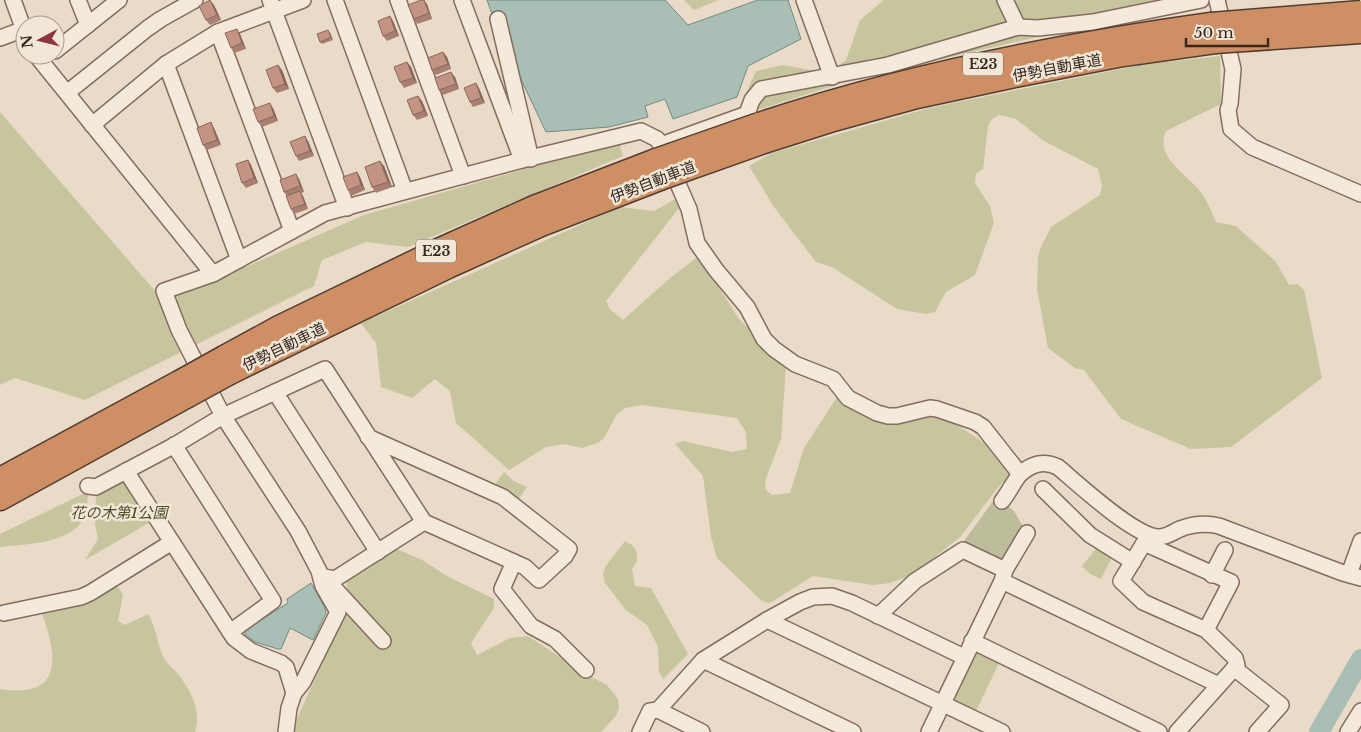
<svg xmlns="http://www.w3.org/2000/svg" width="1361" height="732" font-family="'Libre Baskerville','Noto Sans JP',serif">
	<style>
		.green { fill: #c7c59d }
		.cemetery { fill: #bdbc9b }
		.water { fill: #a9beb5; stroke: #708c81 }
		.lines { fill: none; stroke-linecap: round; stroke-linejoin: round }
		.river { stroke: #a9beb5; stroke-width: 20 }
		.minor-casing { stroke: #846d5f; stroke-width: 18 }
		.highway-casing { stroke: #523d33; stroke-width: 25 }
		.minor { stroke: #f5e9db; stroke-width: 15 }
		.highway { stroke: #ce8f64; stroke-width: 22 }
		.highway-bridge-casing { stroke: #523d33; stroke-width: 25; stroke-linecap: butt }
		.highway-bridge { stroke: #ce8f64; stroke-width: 22 }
		.wall { fill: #a87f71 }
		.shaded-wall { fill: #88685c }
		.building { fill: #c39483; stroke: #88685c }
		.labels { text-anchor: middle; stroke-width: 5; stroke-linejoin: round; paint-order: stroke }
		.shield { fill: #f2e6d7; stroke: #6e6158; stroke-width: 1 }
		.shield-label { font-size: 14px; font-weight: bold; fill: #362821 }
		.street-label { font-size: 15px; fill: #362821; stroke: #f2e6d7 }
		.park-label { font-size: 15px; font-style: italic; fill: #4c502a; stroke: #f2e6d7 }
	</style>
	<rect width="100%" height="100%" fill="#eadbc8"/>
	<!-- green -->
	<g class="green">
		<path d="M684 0H719L694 10Z"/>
		<path d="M884 0H1210L1213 6 1155 10 855 79 735 117 756 71 783 65 816 71 833 69 846 60 860 20Z"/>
		<path d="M1220 56 1221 104 1166 131C1154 159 1189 174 1202 194 1208 202 1212 213 1216 222L1236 226 1276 262 1289 285 1298 284 1304 290 1322 378 1231 447 1191 449 1121 419 1084 370 1075 368 1048 348 1037 289 1038 257 1040 249 1051 227 1100 195 1102 186 1098 169 1044 141 1016 119 1000 115 992 119 988 126 983 169 976 174 975 183 990 206 994 223 975 275 946 292 935 312 926 314 897 309 832 267 816 262 774 207 749 166 772 153 929 108 1140 65Z"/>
		<path d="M0 112 162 299 216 280 364 215 619 142 623 156 408 247 366 242 322 260 314 286 85 400 15 378 0 385Z"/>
		<path d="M679 197 683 203 606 301 610 309 623 320 670 278 699 256 739 319 786 366 781 439 765 481 766 490 772 495 790 493 804 448 837 397 840 396 867 412 929 413 945 417 989 446 1012 476 999 486 961 536 913 575 890 583 873 585 813 576 770 603 762 601 717 558 711 537 703 476 675 444 683 441 732 452 747 449 746 432 737 418 642 405 625 408 617 414 604 438 598 443 582 448 565 444 546 447 509 470 456 423 450 391 435 379 412 398 381 387 376 343 361 323 620 207 654 211Z"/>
		<path d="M504 472 514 481 527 487 517 501 493 487Z"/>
		<path d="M119 480 127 483 152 521 85 560 98 539 95 524 96 492Z"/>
		<path d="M89 491C87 500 87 511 83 519 71 544 24 544 0 547V534Z"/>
		<path d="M625 541 632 545 637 552V561L632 569 635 586 651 588 688 654 663 679 659 672 658 647 647 625 626 610 605 583 603 575 605 567Z"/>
		<path d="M1098 546 1113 555 1101 579 1090 574 1082 566Z"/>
		<path d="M397 549 424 561 447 576 494 599V608L471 643 477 655 510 638 528 636 584 673 607 685 618 699 619 708 616 716 601 732H295L294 725 349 606 346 578Z"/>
		<path d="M111 585 119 588 123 595 118 621 125 625 148 614C156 627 157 641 162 654 164 661 172 667 176 672 190 688 202 711 195 732H0V689C63 699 58 658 42 613L88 599Z"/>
		<path d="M979 650 1000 661 975 713 952 703 951 698 973 651Z"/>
	</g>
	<!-- cemetery -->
	<path class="cemetery" d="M996 497 1014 511 1024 528 1005 562 962 544Z"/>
	<!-- water -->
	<g class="water">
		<path d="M487 0H665L688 25 758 0H788L801 39 748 66 737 97 673 119 665 99 645 106 648 117 609 127 546 132 519 75 502 16 493 17Z"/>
		<path d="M311 583 325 608 326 613 313 640 290 628 281 649H278L255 642 245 634V630L288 603 287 599Z"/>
	</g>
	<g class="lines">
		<!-- river -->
		<path class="river" d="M1319 732 1361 659"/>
		<!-- minor casing -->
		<g class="minor-casing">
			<g id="minor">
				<path d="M13 0 25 33"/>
				<path d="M78 0 88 25"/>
				<path d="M270 0 347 208"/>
				<path d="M335 0 405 191"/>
				<path d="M398 0 463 176"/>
				<path d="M804 0 832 77"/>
				<path d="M1005 0 1018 27"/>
				<path d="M1217 0 1233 69 1230 104 1228 110 1231 129 1252 147 1361 194"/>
				<path d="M498 19 531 159"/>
				<path d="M218 32 292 231"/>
				<path d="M0 38 24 29"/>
				<path d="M55 51 119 0"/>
				<path d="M36 55 213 274"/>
				<path d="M166 64 239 260"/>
				<path d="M68 92 148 28 161 19 195 0"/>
				<path d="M92 125 166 64 218 32 303 0"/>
				<path d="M661 145 689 209 697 243 716 270 747 307 764 339 774 349 795 364 833 379 848 398 877 413 888 416H897L930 408 937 409 975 422 983 427 1020 474C1032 464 1043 460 1058 467 1077 483 1135 537 1159 537 1167 537 1173 532 1180 529 1193 524 1206 523 1219 526L1343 573 1361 578"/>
				<path d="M522 160 641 131 657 139 661 145 747 114 752 100 761 89 888 65 1018 27 1038 28 1093 22 1201 0"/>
				<path d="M275 392 378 552"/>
				<path d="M174 445 273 601 230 632"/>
				<path d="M126 471 234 638 251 651 281 663 286 667 294 693"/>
				<path d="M88 486 96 487 175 445 223 416 325 369 424 522 525 567 539 580 565 556 569 549 503 497 368 437"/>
				<path d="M1043 489 1090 535 1133 562"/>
				<path d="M1002 501C1009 492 1013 483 1020 474"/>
				<path d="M514 562 502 589 531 626 555 639 586 670"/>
				<path d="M1005 570 1027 533"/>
				<path d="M1349 574 1361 541"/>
				<path d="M1212 575 1225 550"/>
				<path d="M324 577 335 579 424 522"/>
				<path d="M325 578 383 641"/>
				<path d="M1002 581 1219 685"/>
				<path d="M4 613 81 597 90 593 172 542"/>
				<path d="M878 616 915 581 963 550 1005 570 1002 581 929 732"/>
				<path d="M767 620 1002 732"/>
				<path d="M972 641 1159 732"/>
				<path d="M703 660 853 732"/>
				<path d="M1234 668 1281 705 1257 732"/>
				<path d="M658 710 703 660 767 620 800 602 813 597 832 596 852 603 964 657"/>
				<path d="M286 732 289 708 294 693 303 682 338 612 323 586 319 571 298 531 223 416 179 330 164 291 213 274 325 213 522 160 462 0"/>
				<path d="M640 732 650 711 658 710 702 732"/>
				<path d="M1177 732 1237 665 1235 658 1206 630 1231 582 1144 543 1121 581 1143 602 1206 630"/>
				<path d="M1348 732 1361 711"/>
			</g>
		</g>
		<!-- highway casing -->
		<g class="highway-casing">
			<g id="highway">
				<path d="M759 124C906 75 1059 45 1211 24"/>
				<path d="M767 141 830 121 917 97 1015 76 1123 55 1215 42"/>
				<path d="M224 357 279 327 436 251 534 207 656 160"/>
				<path d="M230 373 448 267 541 225 660 179"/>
				<path d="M0 479 179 382"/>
				<path d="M0 499 186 397"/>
			</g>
		</g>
		<!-- minor -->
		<use href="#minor" class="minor"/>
		<!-- highway -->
		<use href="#highway" class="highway"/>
		<!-- highway-bridge casing -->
		<g class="highway-bridge-casing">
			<g id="highway-bridge">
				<path d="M1211 24 1361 12"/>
				<path d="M1215 42 1361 32"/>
				<path d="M656 160 759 124"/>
				<path d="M660 179 767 141"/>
				<path d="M179 382 224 357"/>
				<path d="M186 397 230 373"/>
			</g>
		</g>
		<!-- highway-bridge -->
		<use href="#highway-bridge" class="highway-bridge"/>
	</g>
	<!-- wall -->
	<g class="wall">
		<path d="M427 4 432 19 417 24 414 19Z"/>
		<path d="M214 5 221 20 210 25 206 20Z"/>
		<path d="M390 16 393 21 399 36 387 41 383 36Z"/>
		<path d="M330 32 333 40 322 44 320 42Z"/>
		<path d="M240 34 246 49 234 53 231 48Z"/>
		<path d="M443 52 447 57 451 69 436 75 432 70Z"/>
		<path d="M407 62 411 67 417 83 404 88 400 82Z"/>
		<path d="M278 65 282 70 289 89 277 93 273 88Z"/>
		<path d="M455 77 459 89 443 95 439 90Z"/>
		<path d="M479 88 485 103 473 107 470 102Z"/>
		<path d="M418 96 422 101 428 116 417 120 413 115Z"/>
		<path d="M273 108 278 121 262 127 258 122Z"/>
		<path d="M214 128 221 145 207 150 203 145Z"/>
		<path d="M308 141 314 156 299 161 296 156Z"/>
		<path d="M248 160 251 165 258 183 246 188 242 183Z"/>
		<path d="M384 166 392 187 376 193 372 187Z"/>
		<path d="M357 172 360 177 365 190 351 196 348 190Z"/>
		<path d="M299 179 304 192 301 193 303 196 308 209 294 214 291 209 287 196 284 192Z"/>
	</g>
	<!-- shaded-wall -->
	<g class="shaded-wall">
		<path d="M210 0 214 5 221 20 217 15Z"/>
		<path d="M424 0 427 4 432 19 429 13Z"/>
		<path d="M390 16 393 21 399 36 395 31Z"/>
		<path d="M237 29 240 34 246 49 242 43Z"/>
		<path d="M443 52 447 57 451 69 448 64Z"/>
		<path d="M407 62 411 67 417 83 413 78Z"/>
		<path d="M278 65 282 70 289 89 285 84Z"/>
		<path d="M451 72 455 77 459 89 456 84Z"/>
		<path d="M476 83 479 88 485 103 481 98Z"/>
		<path d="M418 96 422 101 428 116 424 111Z"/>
		<path d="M270 103 273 108 278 121 274 116Z"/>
		<path d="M211 122 214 128 221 145 217 140Z"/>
		<path d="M305 136 308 141 314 156 310 151Z"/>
		<path d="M248 160 251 165 258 183 254 178Z"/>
		<path d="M380 161 384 166 392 187 388 182Z"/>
		<path d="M357 172 360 177 365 190 361 185Z"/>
		<path d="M296 174 299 179 304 192 300 186Z"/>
		<path d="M300 191 303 196 308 209 305 204Z"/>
	</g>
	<!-- building -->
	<g class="building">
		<path d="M210 0 217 15 206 20 199 6Z"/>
		<path d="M421 0H424L429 13 414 19 408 5Z"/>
		<path d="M390 16 395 31 383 36 378 21Z"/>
		<path d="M237 29 242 43 231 48 225 33Z"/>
		<path d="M328 30 331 37 320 42 317 34Z"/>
		<path d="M443 52 448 64 432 70 428 58Z"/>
		<path d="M407 62 413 78 400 82 394 67Z"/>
		<path d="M278 65 285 84 273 88 266 70Z"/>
		<path d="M451 72 456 84 439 90 435 78Z"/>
		<path d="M476 83 481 98 470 102 464 88Z"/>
		<path d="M418 96 424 111 413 115 407 100Z"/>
		<path d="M270 103 274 116 258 122 253 109Z"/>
		<path d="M211 122 217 140 203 145 197 128Z"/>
		<path d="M305 136 310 151 296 156 290 142Z"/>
		<path d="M248 160 254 178 242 183 236 164Z"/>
		<path d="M380 161 388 182 372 187 365 167Z"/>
		<path d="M357 172 361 185 348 190 343 177Z"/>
		<path d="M296 174 300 186 284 192 280 180Z"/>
		<path d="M300 191 305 204 291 209 286 196Z"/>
	</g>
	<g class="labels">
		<!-- shield labels -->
		<g class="shield">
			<rect x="963" y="52.5" width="40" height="23" rx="4"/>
			<rect x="416" y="239.5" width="40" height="23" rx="4"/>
		</g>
		<g class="shield-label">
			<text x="983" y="69">E23</text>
			<text x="436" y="256">E23</text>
		</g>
		<!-- street labels -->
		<g class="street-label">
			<text transform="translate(1057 68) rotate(-11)" y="5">伊勢自動車道</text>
			<text transform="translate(653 182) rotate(-21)" y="5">伊勢自動車道</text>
			<text transform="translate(284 347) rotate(-26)" y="5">伊勢自動車道</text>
		</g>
		<!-- park labels -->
		<g class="park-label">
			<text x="119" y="518">花の木第1公園</text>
		</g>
	</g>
	<!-- north arrow -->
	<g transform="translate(40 40) rotate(263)"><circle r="24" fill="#f2e6d7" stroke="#a79a8e"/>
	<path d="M0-4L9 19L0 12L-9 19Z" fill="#8c3644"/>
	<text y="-8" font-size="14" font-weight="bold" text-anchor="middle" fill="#362821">N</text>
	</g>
	<!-- scale -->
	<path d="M1186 38v8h82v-8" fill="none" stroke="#362821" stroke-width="2.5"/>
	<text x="1194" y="38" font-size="15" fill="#362821" stroke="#f2e6d7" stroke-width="4" paint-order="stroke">50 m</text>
</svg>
